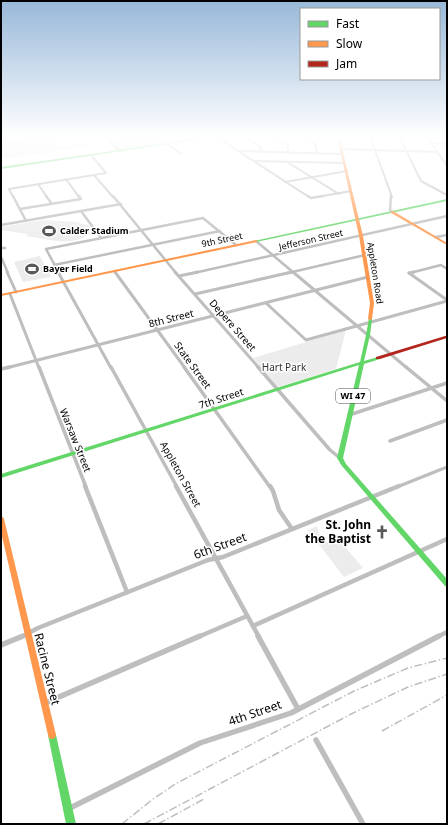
<svg xmlns="http://www.w3.org/2000/svg" width="448" height="825" font-family="'Noto Sans',sans-serif">
	<style>
		.green { fill: #ececec }
		.lines { fill: none; stroke-linecap: round; stroke-linejoin: round }
		.street-far5 { stroke: #bebebe; stroke-width: 2 }
		.street-far4 { stroke: #bebebe; stroke-width: 2.5 }
		.street-far3 { stroke: #bebebe; stroke-width: 3 }
		.street-far2 { stroke: #bebebe; stroke-width: 3.5 }
		.street-far1 { stroke: #bebebe; stroke-width: 4.5 }
		.street { stroke: #bebebe; stroke-width: 5.5 }
		.fast { fill: #63d668; fill-rule: evenodd }
		.slow { fill: #ff974d; fill-rule: evenodd }
		.jam { fill: #b3261e; fill-rule: evenodd }
		.rail { stroke: #bebebe; stroke-width: 1.5; stroke-dasharray: 8 2.5 1.5 2.5; stroke-linecap: butt }
		.labels { text-anchor: middle; stroke-width: 3; stroke-linejoin: round; paint-order: stroke }
		.far-poi-label { font-size: 9px; font-weight: bold; fill: #000; stroke: #fff; text-anchor: start }
		.far-street-label { font-size: 9px; fill: #000; stroke: #fff }
		.shield { fill: #fff; stroke: #4c4c4c; stroke-width: 1 }
		.shield-label { font-size: 9px; font-weight: bold; fill: #000 }
		.street-label { font-size: 10px; fill: #000; stroke: #fff }
		.park-label { font-size: 10px; fill: #333; stroke: #fff }
		.near-poi-label { font-size: 12px; font-weight: bold; fill: #000; stroke: #fff; text-anchor: end }
		.near-street-label { font-size: 12px; fill: #000; stroke: #fff }
	</style>
	<rect width="100%" height="100%" fill="#fff"/>
	<!-- green -->
	<g class="green">
		<path d="M46 136 55 145H69L82 143 86 147 1 159V142Z"/>
		<path d="M106 136H169L177 142 122 150Z"/>
		<path d="M43 220 80 222 78 223 88 225 93 231C72 249 51 239 26 236L28 234 1 230V227Z"/>
		<path d="M40 256 51 277 23 282 14 262Z"/>
		<path d="M346 330 336 369 278 387 253 358Z"/>
		<path d="M317 526 320 538 323 542 326 541 329 544 339 540 363 568 344 577 308 530Z"/>
	</g>
	<g class="lines">
		<!-- street-far5 -->
		<g class="street-far5">
			<path d="M104 136 120 151"/>
			<path d="M185 136 191 141"/>
			<path d="M215 136 309 197"/>
			<path d="M244 136 260 146 261 152"/>
			<path d="M272 136 288 145V152"/>
			<path d="M302 136 315 144 317 153"/>
			<path d="M370 136 392 197"/>
			<path d="M399 136 421 181 447 195"/>
			<path d="M426 136 447 166"/>
			<path d="M431 143 447 144"/>
			<path d="M168 144 181 154"/>
			<path d="M341 149 437 152"/>
			<path d="M240 151 342 154"/>
			<path d="M254 161 345 163"/>
			<path d="M287 162 339 194"/>
			<path d="M94 175 113 197"/>
			<path d="M66 179 79 197"/>
			<path d="M285 182 347 171"/>
			<path d="M38 184 47 197"/>
			<path d="M13 197 9 189 106 173 91 155"/>
			<path d="M317 197 351 191"/>
		</g>
		<!-- street-far4 -->
		<g class="street-far4">
			<path d="M13 196 26 221"/>
			<path d="M46 196 52 204"/>
			<path d="M113 196 176 273"/>
			<path d="M308 196 311 198 323 196"/>
			<path d="M391 196 390 210 392 212"/>
			<path d="M20 209 81 199 79 196"/>
			<path d="M81 211 101 238"/>
			<path d="M1 225 121 204"/>
			<path d="M436 237 447 235"/>
			<path d="M256 241 294 273"/>
			<path d="M1 248H5"/>
			<path d="M1 257 8 273"/>
			<path d="M54 265 220 231"/>
			<path d="M115 271 116 273"/>
			<path d="M59 273 46 249 203 218 236 245"/>
			<path d="M194 273 447 216"/>
			<path d="M288 273 365 255"/>
			<path d="M410 273 441 265 447 269"/>
		</g>
		<!-- street-far3 -->
		<g class="street-far3">
			<path d="M7 272 16 292"/>
			<path d="M58 272 111 368"/>
			<path d="M115 272 185 368"/>
			<path d="M175 272 259 368"/>
			<path d="M293 272 407 368"/>
			<path d="M409 273 447 300"/>
			<path d="M409 273 414 272"/>
			<path d="M179 276 198 272"/>
			<path d="M10 294 39 368"/>
			<path d="M195 294 292 272"/>
			<path d="M266 303 306 340 447 301"/>
			<path d="M6 368 368 277"/>
		</g>
		<!-- street-far2 -->
		<g class="street-far2">
			<path d="M39 367 86 487"/>
			<path d="M111 367 177 487"/>
			<path d="M184 367 270 487"/>
			<path d="M258 367 330 450 340 458"/>
			<path d="M406 367 447 401"/>
			<path d="M1 369 10 367"/>
			<path d="M349 415 447 383"/>
			<path d="M390 441 447 420"/>
			<path d="M397 487 447 467"/>
		</g>
		<!-- street-far1 -->
		<g class="street-far1">
			<path d="M85 486 127 592"/>
			<path d="M176 486 259 637"/>
			<path d="M270 486 273 491 279 510 292 529"/>
			<path d="M253 626 447 539"/>
			<path d="M21 637 38 628 208 560 223 557 399 486"/>
			<path d="M198 637 247 616"/>
			<path d="M437 637 447 632"/>
		</g>
		<!-- street -->
		<g class="street">
			<path d="M258 636 298 709"/>
			<path d="M1 645 23 636"/>
			<path d="M45 703 200 636"/>
			<path d="M316 740 363 824"/>
			<path d="M68 809 200 743 291 713 439 636"/>
		</g>
		<!-- fast -->
		<g class="fast">
			<path d="M216 136H223L1 169V167Z"/>
			<path d="M447 199V201L256 242 254 241Z"/>
			<path d="M369 318H371L372 319 370 335 364 361 378 357 380 358V359L364 364 343 458 346 464 447 579V587L445 586 342 466 337 458 359 365 1 478V474L360 362 366 335Z"/>
			<path d="M52 731 55 732 56 735 76 824H66L48 735 49 732Z"/>
		</g>
		<!-- slow -->
		<g class="slow">
			<path d="M337 136H339L363 236 374 303 372 319 370 320 368 319 370 303 359 236Z"/>
			<path d="M391 211H393L447 243V245L391 213Z"/>
			<path d="M256 240H257V242L1 296V294Z"/>
			<path d="M1 517H3L4 519 56 735 55 738 52 739 49 738 48 735 1 532Z"/>
		</g>
		<!-- jam -->
		<path class="jam" d="M445 336H447V338L380 359H376V357Z"/>
		<!-- rail -->
		<g class="rail">
			<path d="M382 731 447 695"/>
			<path d="M122 824 153 799 177 783 354 691 408 668 447 658"/>
			<path d="M144 824 353 713 408 687 447 674"/>
			<path d="M158 824 204 799"/>
		</g>
	</g>
	<!-- sky -->
	<linearGradient id="sky" x2="0" y2="1"><stop stop-color="#97b8d8"/><stop offset="0.54" stop-color="#fff"/><stop offset="1" stop-color="#fff" stop-opacity="0"/></linearGradient>
	<rect width="448" height="252" fill="url(#sky)"/>
	<!-- icons -->
	<defs>
		<g id="stadium-bare" transform="scale(1.08)"><path d="M0-5a6.5 5 0 1 0 0 10a6.5 5 0 1 0 0-10ZM-3.5-1.8h7v3.6h-7Z" fill="#595959" stroke="#fff" stroke-width="2.5" paint-order="stroke"/></g>
		<g id="church-bare" transform="scale(1.08)"><path d="M-1.2-6h2.4v3.5h3.3v2.4h-3.3V6h-2.4V-.1h-3.3v-2.4h3.3Z" fill="#595959" stroke="#fff" stroke-width="2.5" paint-order="stroke"/></g>
	</defs>
	<g fill-rule="evenodd">
		<use href="#stadium-bare" x="49" y="231"/>
		<use href="#stadium-bare" x="32" y="269"/>
		<use href="#church-bare" x="382" y="532"/>
	</g>
	<g class="labels">
		<!-- far-poi labels -->
		<g class="far-poi-label">
			<text x="60" y="234">Calder Stadium</text>
			<text x="43" y="272">Bayer Field</text>
		</g>
		<!-- far-street labels -->
		<g class="far-street-label">
			<text transform="translate(222 240) rotate(-12)" y="3">9th Street</text>
			<text transform="translate(311 240) rotate(-13)" y="3">Jefferson Street</text>
			<text transform="translate(375 273) rotate(81)" y="3">Appleton Road</text>
		</g>
		<!-- shield labels -->
		<rect class="shield" x="336" y="389" width="34" height="14" rx="3"/>
		<g class="shield-label">
			<text x="353" y="399">WI 47</text>
		</g>
		<!-- street labels -->
		<g class="street-label">
			<text transform="translate(171 318) rotate(-14)" y="4">8th Street</text>
			<text transform="translate(233 325) rotate(49)" y="4">Depere Street</text>
			<text transform="translate(193 365) rotate(54)" y="4">State Street</text>
			<text transform="translate(221 398) rotate(-18)" y="4">7th Street</text>
			<text transform="translate(76 440) rotate(68)" y="4">Warsaw Street</text>
			<text transform="translate(181 474) rotate(61)" y="4">Appleton Street</text>
		</g>
		<!-- park labels -->
		<g class="park-label">
			<text x="284" y="371">Hart Park</text>
		</g>
		<!-- near-poi labels -->
		<g class="near-poi-label">
			<text x="371" y="529">St. John<tspan x="371" dy="14">the Baptist</tspan></text>
		</g>
		<!-- near-street labels -->
		<g class="near-street-label">
			<text transform="translate(220 546) rotate(-20)" y="4">6th Street</text>
			<text transform="translate(47 669) rotate(76)" y="4">Racine Street</text>
			<text transform="translate(255 713) rotate(-19)" y="4">4th Street</text>
		</g>
	</g>
	<!-- border -->
	<rect width="448" height="825" fill="none" stroke="#000000" stroke-width="4"/>
	<!-- legend -->
	<rect x="300" y="8" width="140" height="72" fill="#ffffff" stroke="#999999"/>
	<rect x="308" y="21" width="20" height="6" fill="#63d668" stroke="#999999"/>
	<text x="336" y="28" font-size="12" fill="#000000">Fast</text>
	<rect x="308" y="41" width="20" height="6" fill="#ff974d" stroke="#999999"/>
	<text x="336" y="48" font-size="12" fill="#000000">Slow</text>
	<rect x="308" y="61" width="20" height="6" fill="#b3261e" stroke="#999999"/>
	<text x="336" y="68" font-size="12" fill="#000000">Jam</text>
</svg>
